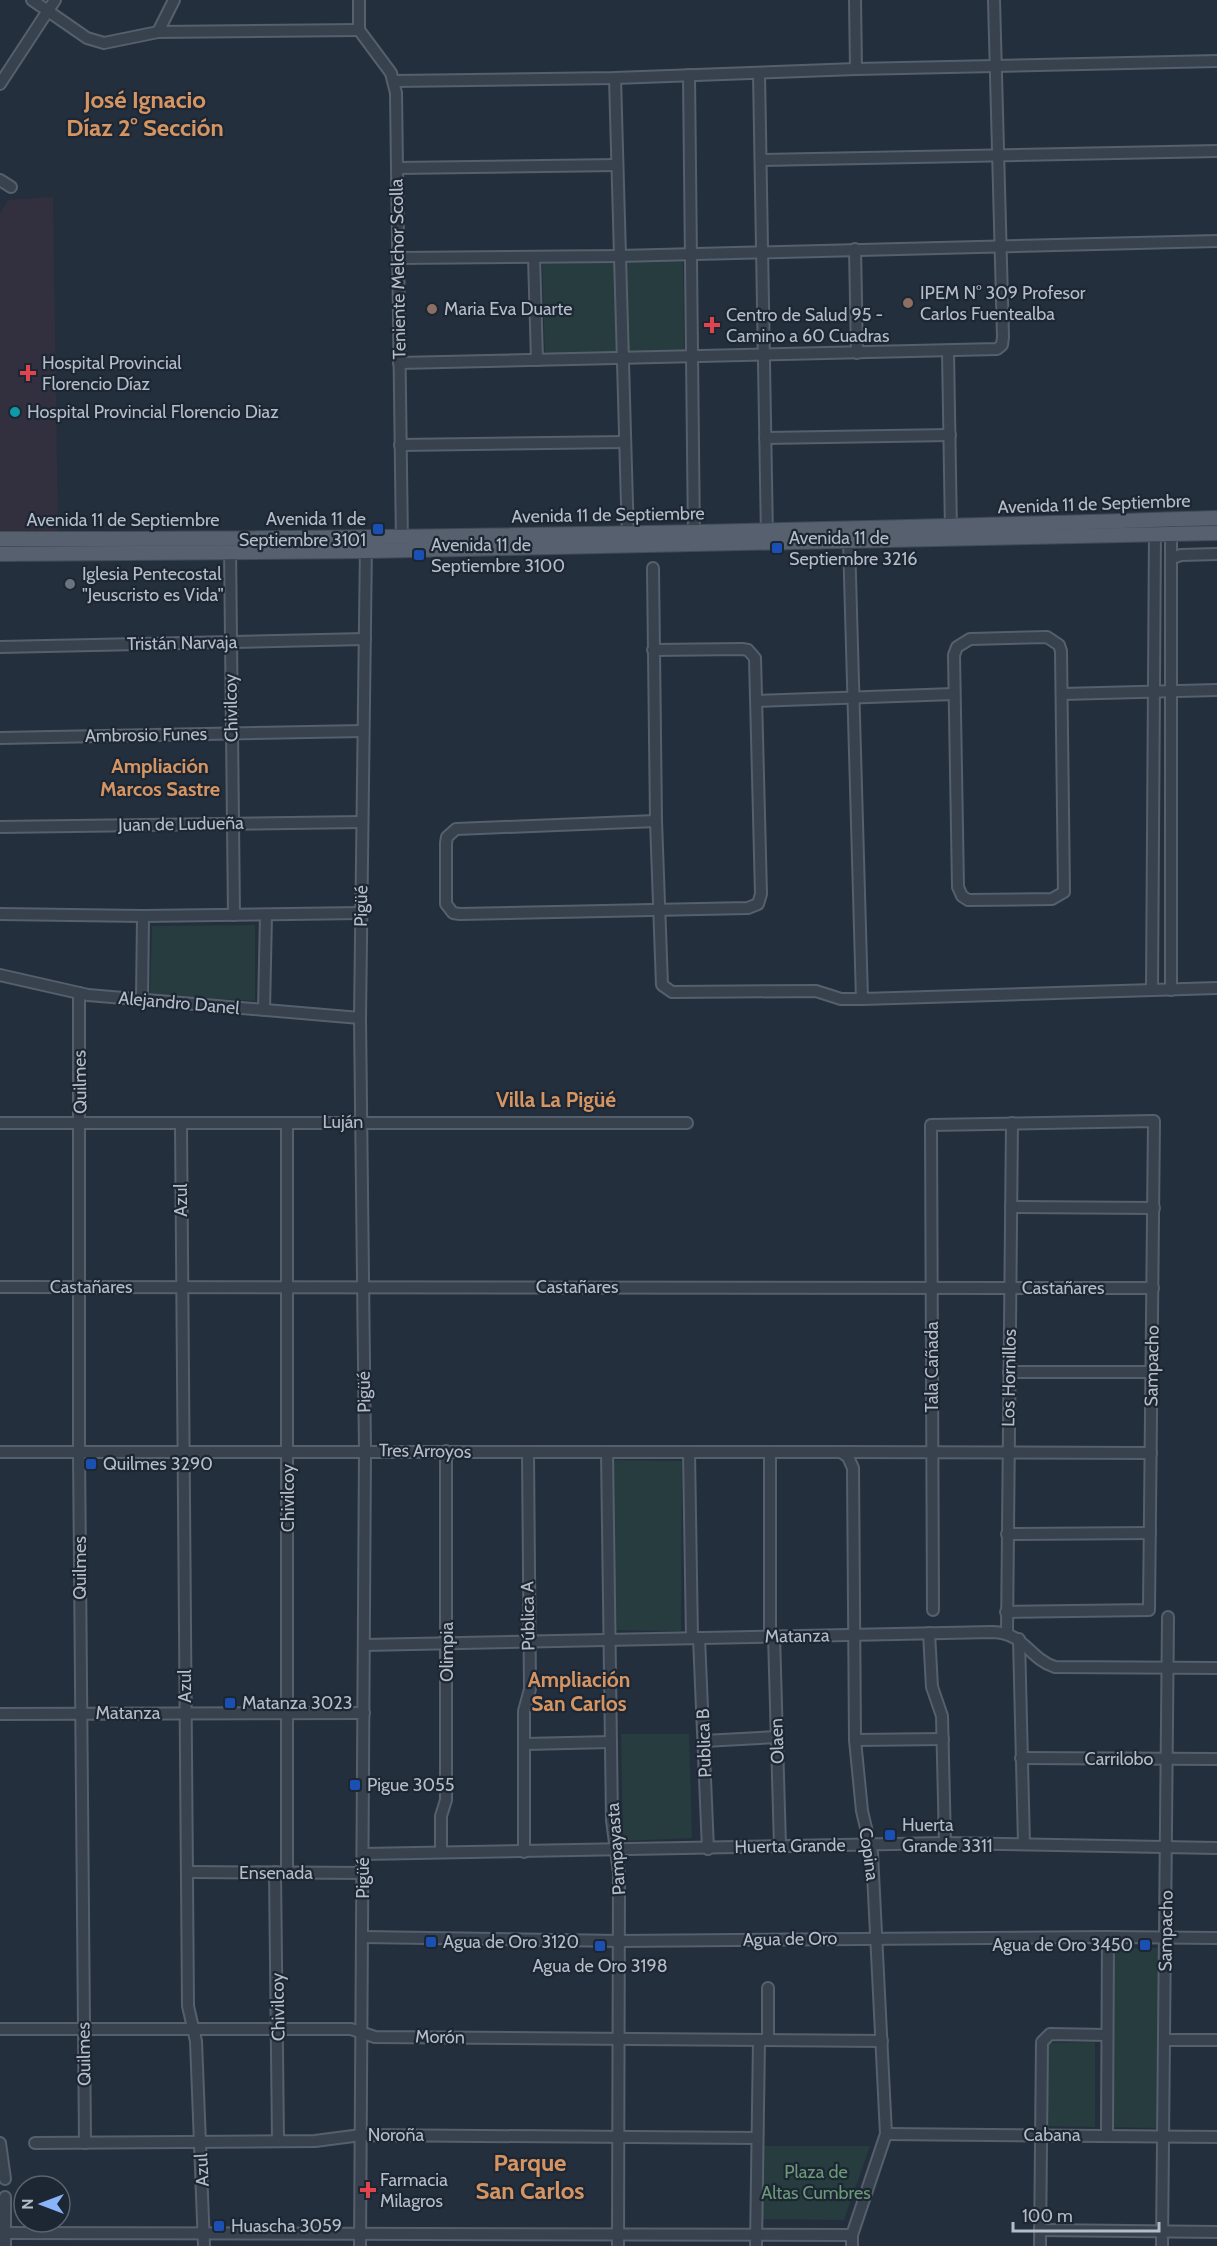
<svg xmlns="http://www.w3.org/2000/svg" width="1217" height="2246" font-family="Cabin,sans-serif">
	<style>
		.medical { fill: #32303f }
		.green { fill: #263c3f }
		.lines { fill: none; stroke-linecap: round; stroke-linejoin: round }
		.minor-casing { stroke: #565f6c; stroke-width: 14 }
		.major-casing { stroke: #414a57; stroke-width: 16 }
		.minor { stroke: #38414e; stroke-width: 10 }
		.major { stroke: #56606e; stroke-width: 14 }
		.education-dot { fill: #8d6e63; stroke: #1d2633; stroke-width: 2 }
		.health-dot { fill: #e0444e; stroke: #1d2633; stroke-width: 2 }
		.culture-dot { fill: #0f9aa8; stroke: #1d2633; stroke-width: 2 }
		.transit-dot { fill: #1a4fb4; stroke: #1d2633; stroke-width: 2 }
		.worship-dot { fill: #6b7280; stroke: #1d2633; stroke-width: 2 }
		.labels { text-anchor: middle; stroke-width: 4.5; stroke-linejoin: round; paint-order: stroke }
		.street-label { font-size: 18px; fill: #b4bcc9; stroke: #1d2633 }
		.poi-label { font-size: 18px; fill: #b4bcc9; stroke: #1d2633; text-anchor: start }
		.park-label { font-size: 18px; fill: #6b9a76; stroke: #1d2633 }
		.neighbourhood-label { font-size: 20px; font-weight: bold; fill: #d59563; stroke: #1d2633 }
		.quarter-label { font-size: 21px; font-weight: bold; fill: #d59563; stroke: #1d2633 }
		.district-label { font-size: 24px; font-weight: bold; fill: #d59563; stroke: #1d2633 }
	</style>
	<rect width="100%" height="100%" fill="#242f3e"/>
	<!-- medical -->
	<path class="medical" d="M53 197 58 531 0 532V214L8 200Z"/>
	<!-- green -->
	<g class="green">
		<path d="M683 260 684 351 628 352 626 262Z"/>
		<path d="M614 262 617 354H545L542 263Z"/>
		<path d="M255 925V1001L150 995 152 926Z"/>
		<path d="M612 1460 682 1461 681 1631 611 1630Z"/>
		<path d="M621 1734H689L692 1838 623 1841Z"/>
		<path d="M1109 1948H1159L1157 2128 1107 2127Z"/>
		<path d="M1095 2042V2127L1044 2126 1046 2043Z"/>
		<path d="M762 2146H870L844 2220 761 2219Z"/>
	</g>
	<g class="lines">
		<!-- minor casing -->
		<g class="minor-casing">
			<g id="minor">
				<path d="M32 0 87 38 104 43 158 32 359 30"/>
				<path d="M359 0V30L391 73 396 93 402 543"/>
				<path d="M855 0 856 69"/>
				<path d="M158 32 174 0"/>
				<path d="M759 73 767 537"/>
				<path d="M689 75 694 539"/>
				<path d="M615 78 628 540"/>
				<path d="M395 81 615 78 856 69 1217 61"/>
				<path d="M0 84 55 0"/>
				<path d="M761 160 1217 151"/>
				<path d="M397 168 617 165"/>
				<path d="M0 180 11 187"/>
				<path d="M855 249 857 353"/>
				<path d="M534 257 537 360"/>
				<path d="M399 258 619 256 1217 241"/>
				<path d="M948 351 951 531"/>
				<path d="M399 363 997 349 1002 345 1003 337 994 0"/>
				<path d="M765 438 950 435"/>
				<path d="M400 445 625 442"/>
				<path d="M849 541 862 999 1217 988"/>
				<path d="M230 546 234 915"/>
				<path d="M1172 558 1181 555 1217 554"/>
				<path d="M653 568 656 821 662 985 672 992 816 991 841 999H862"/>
				<path d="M1047 637 1059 645 1061 651 1064 892 1052 899 968 900 962 896 958 887 954 655 957 647 970 639Z"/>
				<path d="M0 647 365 639"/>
				<path d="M653 650 742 649 748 650 755 658 761 894 758 904 748 908 460 914 453 913 446 904V843L447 837 456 829 656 821"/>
				<path d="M1062 694 1217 690"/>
				<path d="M758 701 954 694"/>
				<path d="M0 738 363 731"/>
				<path d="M0 827 362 822"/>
				<path d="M0 914 143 916 361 913"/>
				<path d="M0 975 88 995 360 1018"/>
				<path d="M1152 990 1155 529"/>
				<path d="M1171 990V528"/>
				<path d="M79 993V1452L85 2143"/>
				<path d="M142 1001 143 916"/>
				<path d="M264 1010 266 915"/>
				<path d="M0 1123H687"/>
				<path d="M287 1123V1872"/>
				<path d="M181 1124 188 2006 196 2041 204 2246"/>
				<path d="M1011 1207 1154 1208"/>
				<path d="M0 1287 1153 1288"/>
				<path d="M1009 1372H1152"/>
				<path d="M0 1452H841L848 1457 853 1468 855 1740 862 1811 872 1853 886 2134 852 2235V2246"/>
				<path d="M689 1452 692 1638"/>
				<path d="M770 1452V1636"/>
				<path d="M841 1452 1151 1453"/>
				<path d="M607 1453 612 1820 619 1873 618 2246"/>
				<path d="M1007 1534 1150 1533"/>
				<path d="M933 1610 931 1125 1154 1121 1149 1610 1006 1612"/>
				<path d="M929 1633 932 1687 942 1716 945 1843"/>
				<path d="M1007 1633 1012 1123"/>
				<path d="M774 1636 780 1846"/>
				<path d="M699 1638 708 1849"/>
				<path d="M1019 1639 1024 1844"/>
				<path d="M364 1645 993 1632C1025 1633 1029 1659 1055 1667L1217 1668"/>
				<path d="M0 1714 364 1713"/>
				<path d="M855 1740 943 1739"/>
				<path d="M704 1741 777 1737"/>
				<path d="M525 1744 611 1742"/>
				<path d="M1021 1758 1217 1759"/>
				<path d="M441 1852V1816L446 1800V1451"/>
				<path d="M524 1852V1711L530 1689 528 1452"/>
				<path d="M363 1854 945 1843 1217 1848"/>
				<path d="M189 1872 363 1873"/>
				<path d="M275 1872 278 2141"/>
				<path d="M363 1937 620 1941 1108 1937 1217 1938"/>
				<path d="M768 1988V2040"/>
				<path d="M0 2029H351L375 2037 882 2041"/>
				<path d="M1164 2040H1217"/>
				<path d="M886 2134 1217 2137"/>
				<path d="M1107 2135 1108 1937"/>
				<path d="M0 2143 5 2179"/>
				<path d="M35 2143 315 2141 361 2135 757 2138"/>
				<path d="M5 2197V2246"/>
				<path d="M1040 2230 1217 2232"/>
				<path d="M0 2233 852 2235"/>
				<path d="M360 2246 365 1450 360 1018 366 545"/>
				<path d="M756 2246 759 2040"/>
				<path d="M1040 2246 1042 2042 1050 2034 1107 2035"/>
				<path d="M1162 2246 1168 1617"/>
			</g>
		</g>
		<!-- major casing -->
		<g class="major-casing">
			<g id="major">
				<path d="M0 539C406 540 812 531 1217 518"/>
				<path d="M0 554 366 551 1217 533"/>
			</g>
		</g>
		<!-- minor -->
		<use href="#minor" class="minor"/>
		<!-- major -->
		<use href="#major" class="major"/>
	</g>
	<!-- markers -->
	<g class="education-dot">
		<circle cx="908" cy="303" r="6"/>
		<circle cx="432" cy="309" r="6"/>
	</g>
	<g class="health-dot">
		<path d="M709 316h6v6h6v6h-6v6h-6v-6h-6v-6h6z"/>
		<path d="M25 364h6v6h6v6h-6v6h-6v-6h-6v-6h6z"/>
		<path d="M365 2181h6v6h6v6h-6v6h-6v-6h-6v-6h6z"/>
	</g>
	<circle class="culture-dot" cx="15" cy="412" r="6"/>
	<g class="transit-dot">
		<rect x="372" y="523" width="12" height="12" rx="3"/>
		<rect x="771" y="542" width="12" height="12" rx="3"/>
		<rect x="413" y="549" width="12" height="12" rx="3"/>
		<rect x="85" y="1458" width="12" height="12" rx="3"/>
		<rect x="224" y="1697" width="12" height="12" rx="3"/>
		<rect x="349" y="1779" width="12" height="12" rx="3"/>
		<rect x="884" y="1829" width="12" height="12" rx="3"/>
		<rect x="425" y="1936" width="12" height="12" rx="3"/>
		<rect x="1139" y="1939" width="12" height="12" rx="3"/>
		<rect x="594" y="1940" width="12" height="12" rx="3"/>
		<rect x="213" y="2220" width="12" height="12" rx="3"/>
	</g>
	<circle class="worship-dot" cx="70" cy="584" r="6"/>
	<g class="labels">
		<!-- street labels -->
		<g class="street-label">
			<text transform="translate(398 269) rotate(-91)" y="6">Teniente Melchor Scolla</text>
			<text transform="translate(1094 504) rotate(-2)" y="6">Avenida 11 de Septiembre</text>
			<text transform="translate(608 515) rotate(-1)" y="6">Avenida 11 de Septiembre</text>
			<text x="123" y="526">Avenida 11 de Septiembre</text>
			<text transform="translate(182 643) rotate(-1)" y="6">Tristán Narvaja</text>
			<text transform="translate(231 708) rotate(-91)" y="6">Chivilcoy</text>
			<text transform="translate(146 735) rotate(-1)" y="6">Ambrosio Funes</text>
			<text transform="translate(181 824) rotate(-1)" y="6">Juan de Ludueña</text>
			<text transform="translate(361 906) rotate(-89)" y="6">Pigüé</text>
			<text transform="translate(179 1003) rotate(5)" y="6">Alejandro Danel</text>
			<text transform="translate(80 1082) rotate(-91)" y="6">Quilmes</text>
			<text x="343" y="1128">Luján</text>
			<text transform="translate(181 1200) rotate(-90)" y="6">Azul</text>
			<text x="91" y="1293">Castañares</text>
			<text x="577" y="1293">Castañares</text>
			<text x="1063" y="1294">Castañares</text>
			<text transform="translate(1152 1366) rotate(-89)" y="6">Sampacho</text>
			<text transform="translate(932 1367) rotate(-90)" y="6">Tala Cañada</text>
			<text transform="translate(1009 1378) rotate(-89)" y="6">Los Hornillos</text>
			<text transform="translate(364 1392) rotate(-91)" y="6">Pigüé</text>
			<text transform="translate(425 1451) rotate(1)" y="6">Tres Arroyos</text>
			<text transform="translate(288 1498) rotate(-90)" y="6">Chivilcoy</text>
			<text transform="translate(80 1568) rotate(-90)" y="6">Quilmes</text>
			<text transform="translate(528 1616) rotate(-91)" y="6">Pública A</text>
			<text transform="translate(797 1636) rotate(-1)" y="6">Matanza</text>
			<text transform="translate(447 1652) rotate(-90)" y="6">Olimpia</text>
			<text transform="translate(185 1686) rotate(-90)" y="6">Azul</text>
			<text x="128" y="1719">Matanza</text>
			<text transform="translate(777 1741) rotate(-92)" y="6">Olaen</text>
			<text transform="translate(704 1743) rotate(-92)" y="6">Publica B</text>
			<text x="1119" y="1765">Carrilobo</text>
			<text transform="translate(790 1846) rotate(-1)" y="6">Huerta Grande</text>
			<text transform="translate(616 1849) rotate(-94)" y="6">Pampayasta</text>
			<text transform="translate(869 1854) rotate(82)" y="6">Copina</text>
			<text x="276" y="1879">Ensenada</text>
			<text transform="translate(363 1878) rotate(-90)" y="6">Pigüé</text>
			<text transform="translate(1166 1931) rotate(-89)" y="6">Sampacho</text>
			<text transform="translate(790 1939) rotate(-1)" y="6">Agua de Oro</text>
			<text transform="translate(278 2007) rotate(-91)" y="6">Chivilcoy</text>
			<text transform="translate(440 2037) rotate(1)" y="6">Morón</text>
			<text transform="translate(84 2054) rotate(-91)" y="6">Quilmes</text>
			<text x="396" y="2141">Noroña</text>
			<text x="1052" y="2141">Cabana</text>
			<text transform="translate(202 2170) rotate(-93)" y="6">Azul</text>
		</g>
		<!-- poi labels -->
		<g class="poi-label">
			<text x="920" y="299">IPEM N° 309 Profesor<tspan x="920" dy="21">Carlos Fuentealba</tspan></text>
			<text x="444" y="315">Maria Eva Duarte</text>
			<text x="726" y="321">Centro de Salud 95 -<tspan x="726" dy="21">Camino a 60 Cuadras</tspan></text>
			<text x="42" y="369">Hospital Provincial<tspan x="42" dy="21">Florencio Díaz</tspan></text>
			<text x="27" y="418">Hospital Provincial Florencio Diaz</text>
			<text x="366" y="525" text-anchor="end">Avenida 11 de<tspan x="366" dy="21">Septiembre 3101</tspan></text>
			<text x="789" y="544">Avenida 11 de<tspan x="789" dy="21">Septiembre 3216</tspan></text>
			<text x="431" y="551">Avenida 11 de<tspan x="431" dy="21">Septiembre 3100</tspan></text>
			<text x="82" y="580">Iglesia Pentecostal<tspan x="82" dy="21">"Jeuscristo es Vida"</tspan></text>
			<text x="103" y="1470">Quilmes 3290</text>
			<text x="242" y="1709">Matanza 3023</text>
			<text x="367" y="1791">Pigue 3055</text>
			<text x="902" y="1831">Huerta<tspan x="902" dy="21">Grande 3311</tspan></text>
			<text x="443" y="1948">Agua de Oro 3120</text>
			<text x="1133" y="1951" text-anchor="end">Agua de Oro 3450</text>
			<text x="600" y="1972" text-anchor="middle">Agua de Oro 3198</text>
			<text x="380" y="2186">Farmacia<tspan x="380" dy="21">Milagros</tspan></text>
			<text x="231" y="2232">Huascha 3059</text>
		</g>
		<!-- park labels -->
		<g class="park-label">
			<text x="816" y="2178">Plaza de<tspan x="816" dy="21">Altas Cumbres</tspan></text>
		</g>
		<!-- neighbourhood labels -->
		<g class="neighbourhood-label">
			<text x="160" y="773">Ampliación<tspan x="160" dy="23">Marcos Sastre</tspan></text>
		</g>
		<!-- quarter labels -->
		<g class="quarter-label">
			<text x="556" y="1107">Villa La Pigüé</text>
			<text x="579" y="1687">Ampliación<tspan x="579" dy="24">San Carlos</tspan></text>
		</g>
		<!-- district labels -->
		<g class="district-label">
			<text x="145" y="108">José Ignacio<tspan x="145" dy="28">Díaz 2° Sección</tspan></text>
			<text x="530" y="2171">Parque<tspan x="530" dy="28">San Carlos</tspan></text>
		</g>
	</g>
	<!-- north arrow -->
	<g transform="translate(42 2204) rotate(270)"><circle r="28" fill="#1d2633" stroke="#59626f" stroke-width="1.5"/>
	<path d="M0-4.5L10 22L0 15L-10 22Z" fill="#8ab4f8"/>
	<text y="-9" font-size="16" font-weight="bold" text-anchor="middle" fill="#b4bcc9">N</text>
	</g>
	<!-- scale -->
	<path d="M1013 2222v9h146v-9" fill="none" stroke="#b4bcc9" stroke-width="3"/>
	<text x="1022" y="2222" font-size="18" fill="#b4bcc9" stroke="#1d2633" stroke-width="4.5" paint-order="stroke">100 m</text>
</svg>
